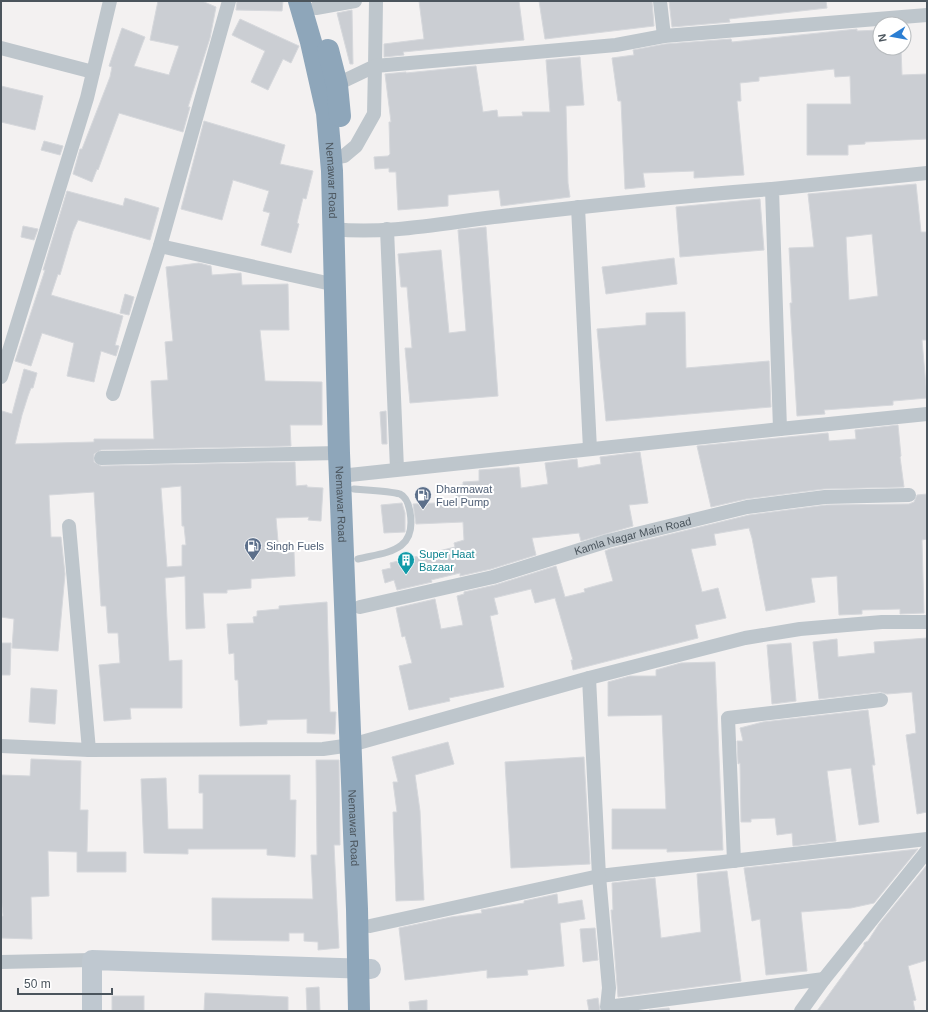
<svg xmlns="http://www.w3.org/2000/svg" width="928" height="1012" font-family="Arial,sans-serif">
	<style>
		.building { fill: #cbced3; stroke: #d6d8dc; fill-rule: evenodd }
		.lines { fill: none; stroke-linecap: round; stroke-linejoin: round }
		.lane { stroke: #bec6cc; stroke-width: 7 }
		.street { stroke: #bec6cc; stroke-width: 14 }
		.secondary { stroke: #bfc8d0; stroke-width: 20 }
		.highway { stroke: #8ea6ba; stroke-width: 22 }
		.labels { text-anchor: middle; stroke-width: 4; stroke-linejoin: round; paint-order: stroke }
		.street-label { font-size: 11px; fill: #4b555d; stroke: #fff }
		.service-label { font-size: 11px; fill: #4e5e75; stroke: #fff; text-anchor: start }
		.culture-label { font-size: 11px; fill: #0d838f; stroke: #fff; text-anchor: start }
	</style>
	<rect width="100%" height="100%" fill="#f3f1f1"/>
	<!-- building -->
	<g class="building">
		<path d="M158 1H202L216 7 210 38 188 107H190L183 132 119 113 98 170 97 169 92 182 73 174 80 149H82L110 77 112 67 109 66 122 28 145 37 134 66 169 75 179 46 150 40Z"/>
		<path d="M237 1H283L282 11 236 10Z"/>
		<path d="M419 1H519L524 40 403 52 404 55 384 57V44L424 39Z"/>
		<path d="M539 1H652L654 26 545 39Z"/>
		<path d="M669 1H826L827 8 729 19 730 22 672 27Z"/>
		<path d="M352 10 353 64H350L337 13Z"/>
		<path d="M240 19 299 46 291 63 283 59 268 90 251 82 265 51 232 35Z"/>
		<path d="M857 29V31L880 30V48H901L902 75 927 74V139L865 142V144L848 145V155H807V104H851L850 76 835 77 834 69 759 77V81L740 83 741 101H737L744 175 694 178V171L643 173 645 187 625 189 621 101H618L612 58 634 55 633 50 665 44 731 39 732 42Z"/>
		<path d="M580 57 584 105 566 106 568 183 570 197 501 206 499 190 448 195V206L398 210 396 172H389V168L375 169 374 157 388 156 390 154 389 122H391L385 74 406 72V73L476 66 483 112 497 110 498 117 523 116 522 112H550L546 60Z"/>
		<path d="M1 86 43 96 35 130 1 122Z"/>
		<path d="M204 121 285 145 280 164 313 171 306 199 303 198 297 223 299 224 291 253 261 245 270 213 263 211 269 191 233 180 222 220 181 209Z"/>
		<path d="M44 141 63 146 60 155 41 150Z"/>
		<path d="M916 184 921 232H927V340H922L927 398 893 401V405L824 410 825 414 797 416 790 303H792L789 248 814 247 808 194ZM872 234 878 296 849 300 846 237Z"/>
		<path d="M67 191 123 206 125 198 159 208 150 240 78 220 73 231 60 275 58 274 51 295 123 316 115 345 119 346 116 356 101 351 94 382 67 376 74 343 42 333 31 366 15 361 45 270H43Z"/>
		<path d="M760 199 764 250 680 257 676 207Z"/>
		<path d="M23 226 38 229 34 240 21 237Z"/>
		<path d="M486 227 498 396 410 403 405 348H412L407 287H401L398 254 441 250 449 333 466 331 458 230Z"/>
		<path d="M674 258 677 284 606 294 602 267Z"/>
		<path d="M199 263 211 266 212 275 241 273 242 285 288 284 289 330H260L265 381 322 382V425H290L291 446 101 450 94 454V462L101 466 295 462 296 486 307 485V487L323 488 321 521 308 520 309 517 276 518 279 553 294 552 295 576 251 579V588L227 590V593H203L205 628 186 629 185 576 165 578 169 661 182 660V708H130L131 719 104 721 99 665 120 663 118 633H108L106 606H101L94 492 49 495 51 537H61L65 574 58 651 12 648 14 619 1 617V417L2 411 12 414 24 369 37 373 33 388H31L28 396 22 415 15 444 94 442V439H154L151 381 168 380 165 342 173 341 166 267ZM181 486 182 526H184L186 545H182V566L167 567 161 488Z"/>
		<path d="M125 294 134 297 129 315 120 313Z"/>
		<path d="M685 312 686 368 769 361 771 407 606 421 597 329 646 325V313Z"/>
		<path d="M386 411 387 444H382L380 412Z"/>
		<path d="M898 425 901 456 900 457 904 487 824 489 746 499 711 507 697 446 828 433 829 441 856 439 855 430Z"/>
		<path d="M640 452 648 503 629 505 633 526 581 541 579 533 532 538 536 555 491 569 460 576V573L431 580 432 582 397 590 394 580 385 583 382 570 391 568 390 563 455 547 454 543 464 540 463 522 416 524 413 504 457 502 455 486 463 485V482L479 481V470L519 467 521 488 548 484 545 463 577 459 578 468 601 464 600 457Z"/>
		<path d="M927 494V539L922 540 924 613 900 614V609L862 610V614L839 615 837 576 811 578 815 602 766 611 752 538 749 528 714 534 716 545 691 549 702 592 718 588 726 618 695 625 698 638 573 670 571 660H573L555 598 535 603 531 589 494 598 498 614 490 616 504 687 449 698 450 701 409 710 399 666 412 663 405 636 402 637 396 608 435 599 441 629 463 625 457 596 464 594V592L495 585 556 566 565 597 585 592 584 589 613 581 605 551 610 549 749 515 826 505 909 504 914 502 917 495Z"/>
		<path d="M402 503 405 513V532L384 533 381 505Z"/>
		<path d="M327 602 330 712H336L335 734 307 733V719L267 720V724L240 726 238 680H235L234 653 229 654 227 624 254 623 253 617 257 616V611L279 609V606Z"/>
		<path d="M927 638V812L917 814 906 735 916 733 912 692 887 694 880 692 819 699 813 642 837 639 838 657 875 653 874 642Z"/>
		<path d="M1 643H11L10 675H1Z"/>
		<path d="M791 643 796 701 772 704 767 645Z"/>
		<path d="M715 662 723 850 667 852V849H612V809H666L662 715 608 716V682L630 676H656V670L681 663Z"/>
		<path d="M31 688 57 690 55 724 29 722Z"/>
		<path d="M868 710 875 765H872L879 822 859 825 851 768 827 771 836 841 793 846 792 833 777 835 775 818 751 819V822H741L740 763 738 764 737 741H743L740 728 763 722Z"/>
		<path d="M448 742 454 764 415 775 420 811 424 900 396 901 393 812H397L393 782H398L392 757Z"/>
		<path d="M584 757 590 864 511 868 505 762Z"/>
		<path d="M31 759 81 761 80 810H88L87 852H126V872H77V852L48 851 49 896 31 897 32 939 1 938V916H3L1 897V775L30 776Z"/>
		<path d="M316 760H339L340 845H334L339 948 318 950V942L304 941V933H289V941L212 940V898L313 899 311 855H317Z"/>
		<path d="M199 775H290V800H296L295 857 267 855V849H188V854L144 853 141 779 166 778 168 829H203V793H199Z"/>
		<path d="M918 849 874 903 851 908 801 912 807 971 766 975 760 919 752 921 744 868Z"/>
		<path d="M927 865V960L908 966 916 1000 913 1001 915 1011H817L864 946V943L868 941 879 924Z"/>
		<path d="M727 871 741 981 618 997 611 910H613L612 883 655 878 661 938 701 932 697 874Z"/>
		<path d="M557 894 558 904 582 900 585 919 560 923 564 966 527 970 528 975 487 978V970L405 980 399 928 451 917 482 913 481 910 524 903V901Z"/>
		<path d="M595 928 598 960 583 962 580 929Z"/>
		<path d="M319 987 320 1011H307L306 988Z"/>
		<path d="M205 993 288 997V1011H204Z"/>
		<rect x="112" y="996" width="32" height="15"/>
		<path d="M598 998 600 1011H589L587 1000Z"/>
		<path d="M427 1000V1011H410L409 1002Z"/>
		<path d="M669 1008 670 1011H649V1010Z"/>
	</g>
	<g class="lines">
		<!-- lane -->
		<path class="lane" d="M354 489C366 490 390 491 400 494 407 497 409 506 410 512 417 552 387 552 358 559"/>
		<!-- street -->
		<g class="street">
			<path d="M660 1 664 36"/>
			<path d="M316 8 355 1"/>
			<path d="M1 48 93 72"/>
			<path d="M331 87 375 66 376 1"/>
			<path d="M331 158 344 156 356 146 374 114 375 66 616 45 664 36 927 15"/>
			<path d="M927 173 772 189 780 429 927 414"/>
			<path d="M578 207 590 449"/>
			<path d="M334 229C383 235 444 223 494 217 587 206 679 196 772 189"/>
			<path d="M387 229 397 469"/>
			<path d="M160 246 336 285"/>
			<path d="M1 377 87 98 110 1"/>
			<path d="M113 394 160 246 229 1"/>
			<path d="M101 458 339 453"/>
			<path d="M340 476 780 429"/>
			<path d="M69 526 89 750"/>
			<path id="s1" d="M360 607 493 577 608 541 747 507 825 497 909 495"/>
			<path d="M589 678 599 876 927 839"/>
			<path d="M1 746 89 750 323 749 351 745 589 678 745 638 800 629 882 622H927"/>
			<path d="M734 861 728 718 881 700"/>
			<path d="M370 926 599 876 609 988 607 1007 824 979 801 1011"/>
			<path d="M1 962 92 960"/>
			<path d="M824 979 927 851"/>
		</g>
		<!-- secondary -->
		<path class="secondary" d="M92 1011V960L371 969"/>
		<!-- highway -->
		<g class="highway">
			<path id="s2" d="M299 1 311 42 327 113 332 171 339 453 357 909 359 1011"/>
			<path d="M328 50 337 85 340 116"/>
		</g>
	</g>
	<!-- icons -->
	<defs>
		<g id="fuel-pin" transform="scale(0.9)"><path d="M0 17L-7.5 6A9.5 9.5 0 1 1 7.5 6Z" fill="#5c6f8a" stroke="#fff"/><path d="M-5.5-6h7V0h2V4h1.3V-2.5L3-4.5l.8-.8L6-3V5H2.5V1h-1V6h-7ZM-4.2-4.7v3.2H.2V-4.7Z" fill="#fff"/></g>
		<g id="building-pin" transform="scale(0.9)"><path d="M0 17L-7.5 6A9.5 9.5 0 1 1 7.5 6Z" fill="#0f9aa8" stroke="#fff"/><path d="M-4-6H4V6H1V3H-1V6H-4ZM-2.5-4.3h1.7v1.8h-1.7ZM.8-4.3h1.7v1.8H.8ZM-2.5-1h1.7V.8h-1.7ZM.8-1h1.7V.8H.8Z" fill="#fff"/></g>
	</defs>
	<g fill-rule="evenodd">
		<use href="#fuel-pin" x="423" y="495"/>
		<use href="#fuel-pin" x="253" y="546"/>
		<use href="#building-pin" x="406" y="560"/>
	</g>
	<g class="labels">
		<!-- street labels -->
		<g class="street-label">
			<text dy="4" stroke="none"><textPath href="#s2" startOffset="183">Nemawar Road</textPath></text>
			<text dy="4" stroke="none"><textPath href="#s2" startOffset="507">Nemawar Road</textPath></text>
			<text dy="4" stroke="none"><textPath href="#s1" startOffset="282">Kamla Nagar Main Road</textPath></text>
			<text dy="4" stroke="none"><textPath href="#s2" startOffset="831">Nemawar Road</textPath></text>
		</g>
		<!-- service labels -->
		<g class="service-label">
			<text x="436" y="493">Dharmawat<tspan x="436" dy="13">Fuel Pump</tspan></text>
			<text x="266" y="550">Singh Fuels</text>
		</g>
		<!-- culture labels -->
		<g class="culture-label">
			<text x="419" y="558">Super Haat<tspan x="419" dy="13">Bazaar</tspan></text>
		</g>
	</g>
	<!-- border -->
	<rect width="928" height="1012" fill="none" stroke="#4b555d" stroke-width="4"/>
	<!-- north arrow -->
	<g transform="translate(892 36) rotate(259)"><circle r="19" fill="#ffffff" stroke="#b7bbbe"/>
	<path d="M0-3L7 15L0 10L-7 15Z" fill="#2b7ed3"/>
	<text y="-6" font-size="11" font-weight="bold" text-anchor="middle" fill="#4b555d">N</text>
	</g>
	<!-- scale -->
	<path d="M18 988v6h94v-6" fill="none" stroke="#4b555d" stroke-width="2"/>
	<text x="24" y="988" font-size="12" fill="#4b555d" stroke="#ffffff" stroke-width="3" paint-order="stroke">50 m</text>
</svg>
